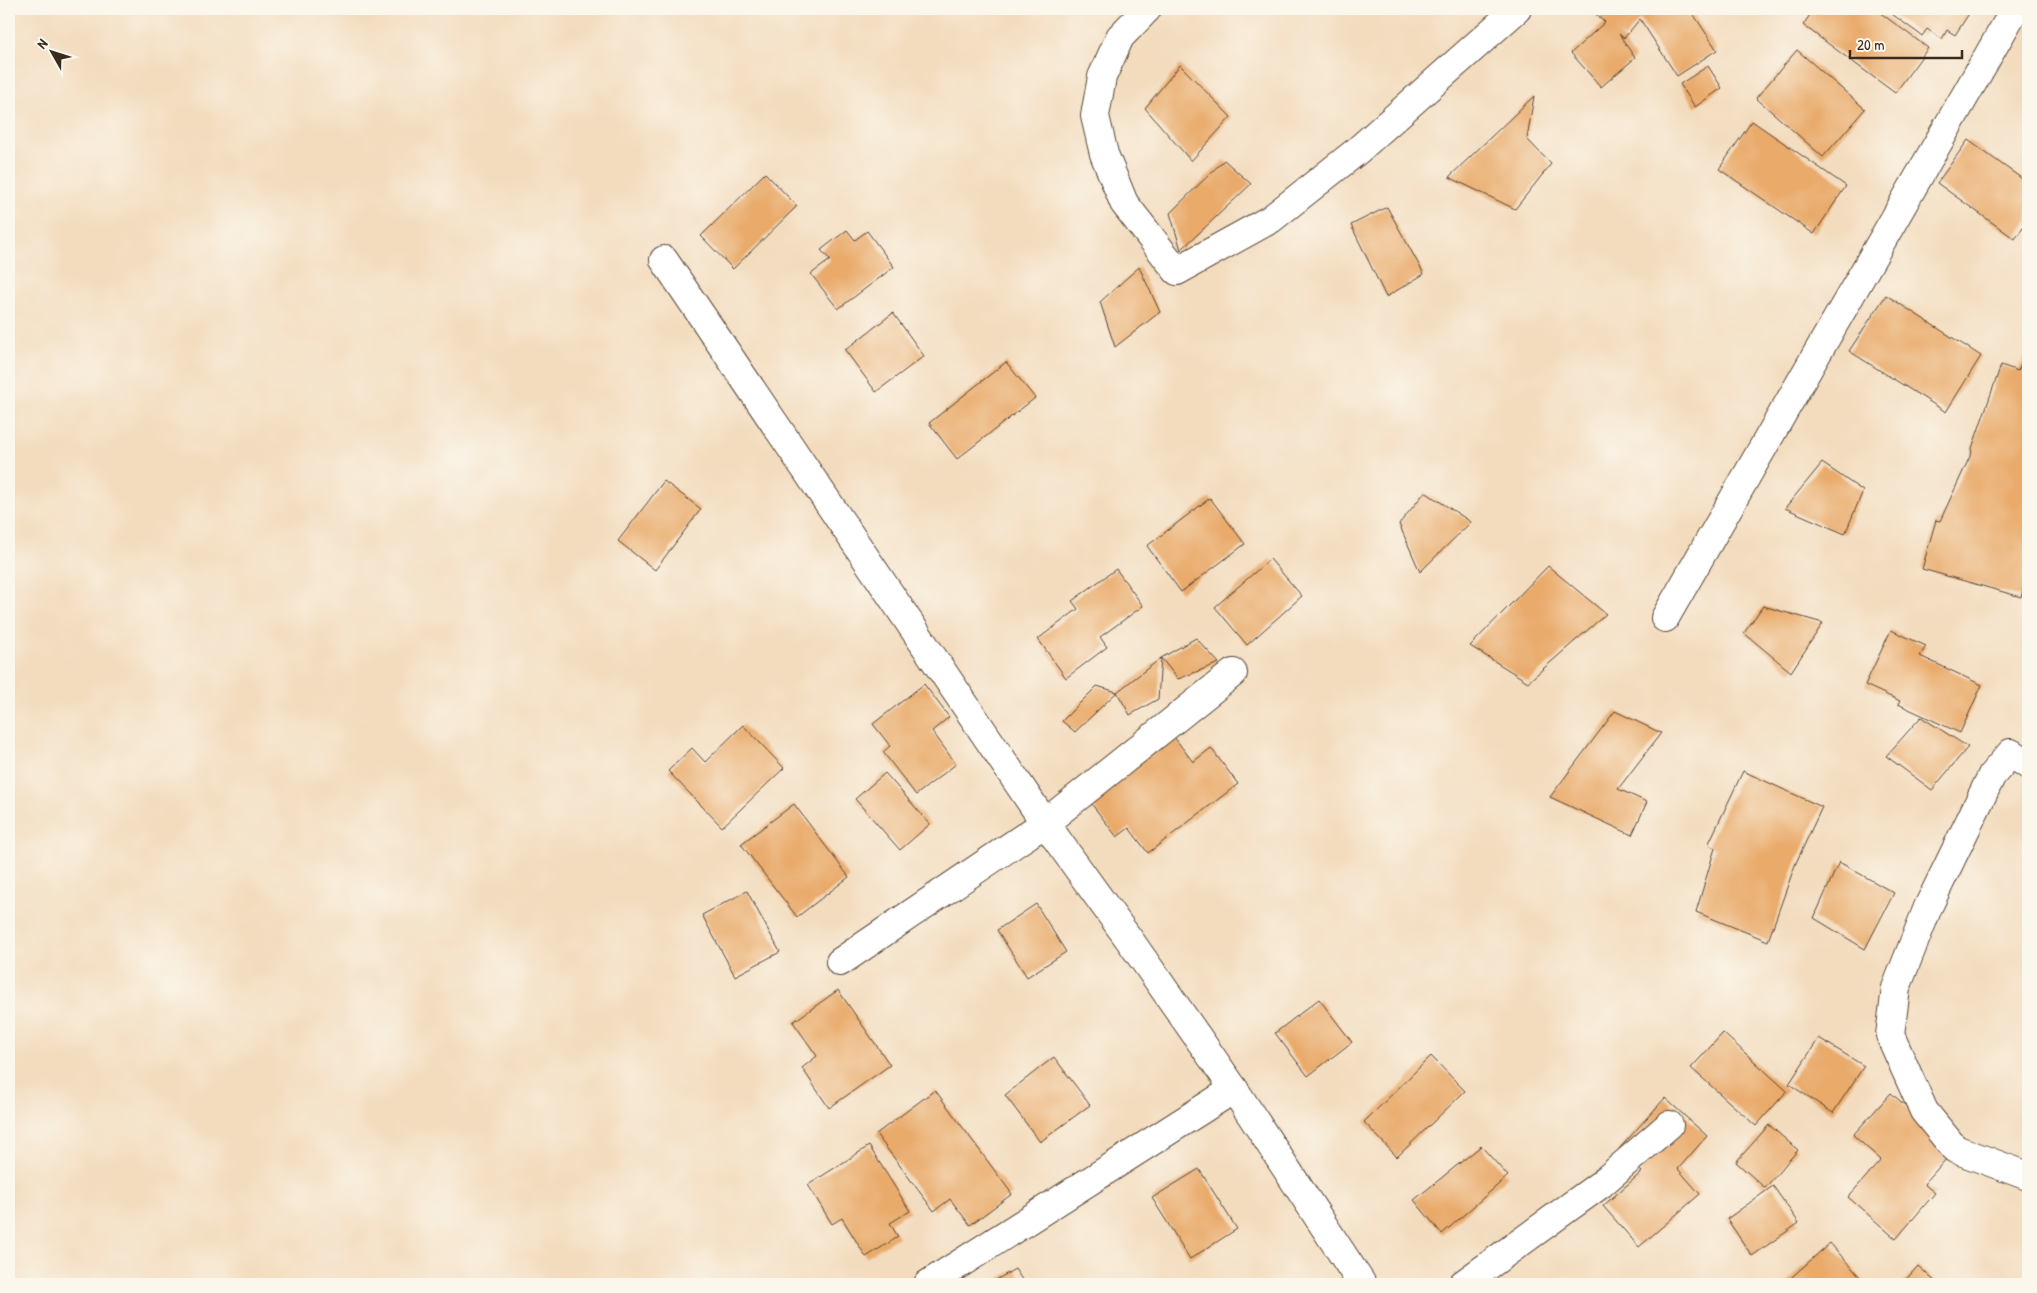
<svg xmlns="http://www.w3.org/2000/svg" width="2037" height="1293" font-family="'Patrick Hand',sans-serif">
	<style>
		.building { fill: #e9aa6a }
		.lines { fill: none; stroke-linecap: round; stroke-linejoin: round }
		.minor-casing { stroke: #574536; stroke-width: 30 }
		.minor { stroke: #fff; stroke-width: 28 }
	</style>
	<rect width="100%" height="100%" fill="#fbf7ec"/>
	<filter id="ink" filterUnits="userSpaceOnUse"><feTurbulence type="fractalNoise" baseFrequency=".02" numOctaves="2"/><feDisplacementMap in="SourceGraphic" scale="10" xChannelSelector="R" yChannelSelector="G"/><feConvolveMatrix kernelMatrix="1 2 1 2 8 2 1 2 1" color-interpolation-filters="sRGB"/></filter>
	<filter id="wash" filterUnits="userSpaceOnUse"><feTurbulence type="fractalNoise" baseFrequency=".0096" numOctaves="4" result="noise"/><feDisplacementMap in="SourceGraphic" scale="20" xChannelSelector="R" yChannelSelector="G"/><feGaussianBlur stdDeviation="1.12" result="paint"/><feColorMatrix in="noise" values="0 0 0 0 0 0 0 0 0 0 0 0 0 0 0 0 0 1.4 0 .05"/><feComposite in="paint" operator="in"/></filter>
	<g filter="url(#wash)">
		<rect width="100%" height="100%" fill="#f3dcbe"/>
		<g id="blocks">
			<!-- building -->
			<g class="building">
				<path d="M1590 9H1690L1717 50 1677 76 1640 19 1624 38 1619 34 1635 58 1601 87 1571 53 1605 22Z"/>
				<path d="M1814 9H1875L1928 48 1895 93 1803 25Z"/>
				<path d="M1885 9H1972L1955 35 1947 30 1942 39 1927 29 1922 36Z"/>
				<path d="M1797 50 1865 109 1823 157 1756 98Z"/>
				<path d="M1180 65 1231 117 1191 161 1145 108Z"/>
				<path d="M1708 66 1722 88 1695 107 1680 84Z"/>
				<path d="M1534 96 1527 139 1551 164 1515 209 1449 177Z"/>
				<path d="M1752 121 1846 186 1814 234 1719 169Z"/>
				<path d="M1968 140 2028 183V221L2015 239 1937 183Z"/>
				<path d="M1224 160 1251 184 1181 250 1170 213Z"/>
				<path d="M765 173 797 206 733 269 701 236Z"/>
				<path d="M1387 207 1424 274 1386 297 1351 225Z"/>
				<path d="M847 230 855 240 867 231 894 267 838 309 811 274 830 260 821 250Z"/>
				<path d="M1139 267 1160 312 1115 347 1100 302Z"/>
				<path d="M1886 295 1981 356 1946 412 1849 351Z"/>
				<path d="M893 313 924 356 876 392 845 350Z"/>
				<path d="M2028 349V572L2021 597 1922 569 1936 520 1940 521 1972 452 1971 451 2001 365 2018 371Z"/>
				<path d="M1006 362 1035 398 957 459 929 423Z"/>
				<path d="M1822 463 1863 491 1845 534 1785 508Z"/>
				<path d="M664 481 701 509 655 570 618 541Z"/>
				<path d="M1425 492 1471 522 1420 572 1399 524Z"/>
				<path d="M1210 498 1245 544 1181 592 1147 546Z"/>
				<path d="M1270 559 1302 596 1247 645 1215 607Z"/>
				<path d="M1548 566 1606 614 1528 682 1470 646Z"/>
				<path d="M1116 569 1143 606 1100 637 1107 647 1066 678 1038 639 1078 609 1072 601Z"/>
				<path d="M1763 606 1823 623 1791 672 1744 633Z"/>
				<path d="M1891 630 1926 646 1920 656 1982 685 1960 733 1898 704 1900 701 1865 685Z"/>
				<path d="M1196 638 1219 663 1178 679 1161 658Z"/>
				<path d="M1161 658 1158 699 1130 715 1117 692Z"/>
				<path d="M924 684 949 717 932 731 956 764 916 795 883 752 890 746 873 724Z"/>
				<path d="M1097 686 1117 692 1075 732 1062 721Z"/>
				<path d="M1615 711 1661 733 1618 789 1647 802 1632 835 1550 797Z"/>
				<path d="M1921 717 1968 747 1932 790 1886 756Z"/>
				<path d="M743 725 784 768 722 827 668 771 692 748 705 762Z"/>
				<path d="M1171 733 1193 762 1211 748 1238 784 1148 853 1129 828 1117 837 1087 798Z"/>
				<path d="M1743 771 1822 807 1795 865 1768 941 1696 912 1715 848 1708 845Z"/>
				<path d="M885 773 930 824 900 850 855 799Z"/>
				<path d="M794 804 849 877 797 917 741 844Z"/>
				<path d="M1839 862 1894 893 1865 949 1814 918Z"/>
				<path d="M747 891 780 952 735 976 702 915Z"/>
				<path d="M1036 904 1066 952 1027 977 997 930Z"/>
				<path d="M838 990 890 1065 829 1108 802 1068 817 1056 793 1022Z"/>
				<path d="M1319 999 1352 1042 1308 1076 1275 1033Z"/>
				<path d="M1723 1033 1787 1091 1756 1126 1691 1068Z"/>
				<path d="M1819 1038 1864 1066 1833 1113 1789 1084Z"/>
				<path d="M1431 1056 1465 1091 1397 1157 1364 1122Z"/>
				<path d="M1054 1057 1090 1105 1040 1142 1005 1095Z"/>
				<path d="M935 1090 1012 1194 970 1225 950 1199 934 1211 876 1134Z"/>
				<path d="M1891 1093 1955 1149 1924 1184 1935 1193 1896 1239 1848 1197 1881 1160 1853 1135Z"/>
				<path d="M1665 1098 1707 1136 1678 1169 1700 1194 1639 1247 1603 1206 1642 1172 1618 1150Z"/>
				<path d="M1769 1125 1798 1150 1765 1188 1736 1162Z"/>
				<path d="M869 1146 910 1211 890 1223 898 1237 866 1257 842 1218 832 1224 808 1185Z"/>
				<path d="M1481 1146 1508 1176 1442 1234 1414 1200Z"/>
				<path d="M1199 1169 1237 1229 1190 1259 1152 1198Z"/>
				<path d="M1773 1186 1799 1223 1752 1256 1727 1219Z"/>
				<path d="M1830 1243 1866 1284H1784Z"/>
				<path d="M1918 1266 1938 1284H1902Z"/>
				<path d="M1015 1269 1025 1284H989Z"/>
			</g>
		</g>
	</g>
	<g filter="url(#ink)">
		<use href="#blocks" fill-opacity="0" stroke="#574536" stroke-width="1"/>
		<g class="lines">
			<!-- minor casing -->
			<g class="minor-casing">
				<g id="minor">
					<path d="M1147 9 1120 37 1102 77 1095 116 1104 154 1124 203 1177 271 1271 219 1357 151 1517 9"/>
					<path d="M664 260 1045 823 1131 942 1234 1089 1362 1284"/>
					<path d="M1665 618 2015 9"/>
					<path d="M2028 765 2011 753 1992 775 1928 907 1896 988 1890 1035 1924 1111 1955 1149 2028 1176"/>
					<path d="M840 962 1045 823 1233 673"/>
					<path d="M928 1284 1234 1089"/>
					<path d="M1463 1284 1601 1184 1669 1125"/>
				</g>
			</g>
			<!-- minor -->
			<use href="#minor" class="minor"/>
		</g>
	</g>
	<!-- margin -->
	<rect width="2037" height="1293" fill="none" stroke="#fbf7ec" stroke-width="30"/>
	<!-- north arrow -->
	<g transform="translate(52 52) rotate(309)" stroke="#fbf7ec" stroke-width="4" paint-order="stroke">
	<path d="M0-4L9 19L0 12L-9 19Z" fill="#3b2a1e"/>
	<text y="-8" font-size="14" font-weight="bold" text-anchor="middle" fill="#3b2a1e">N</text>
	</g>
	<!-- scale -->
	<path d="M1850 50v8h112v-8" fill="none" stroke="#3b2a1e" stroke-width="2.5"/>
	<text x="1857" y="50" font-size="15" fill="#3b2a1e" stroke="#fbf7ec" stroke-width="4" paint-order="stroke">20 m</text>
</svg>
